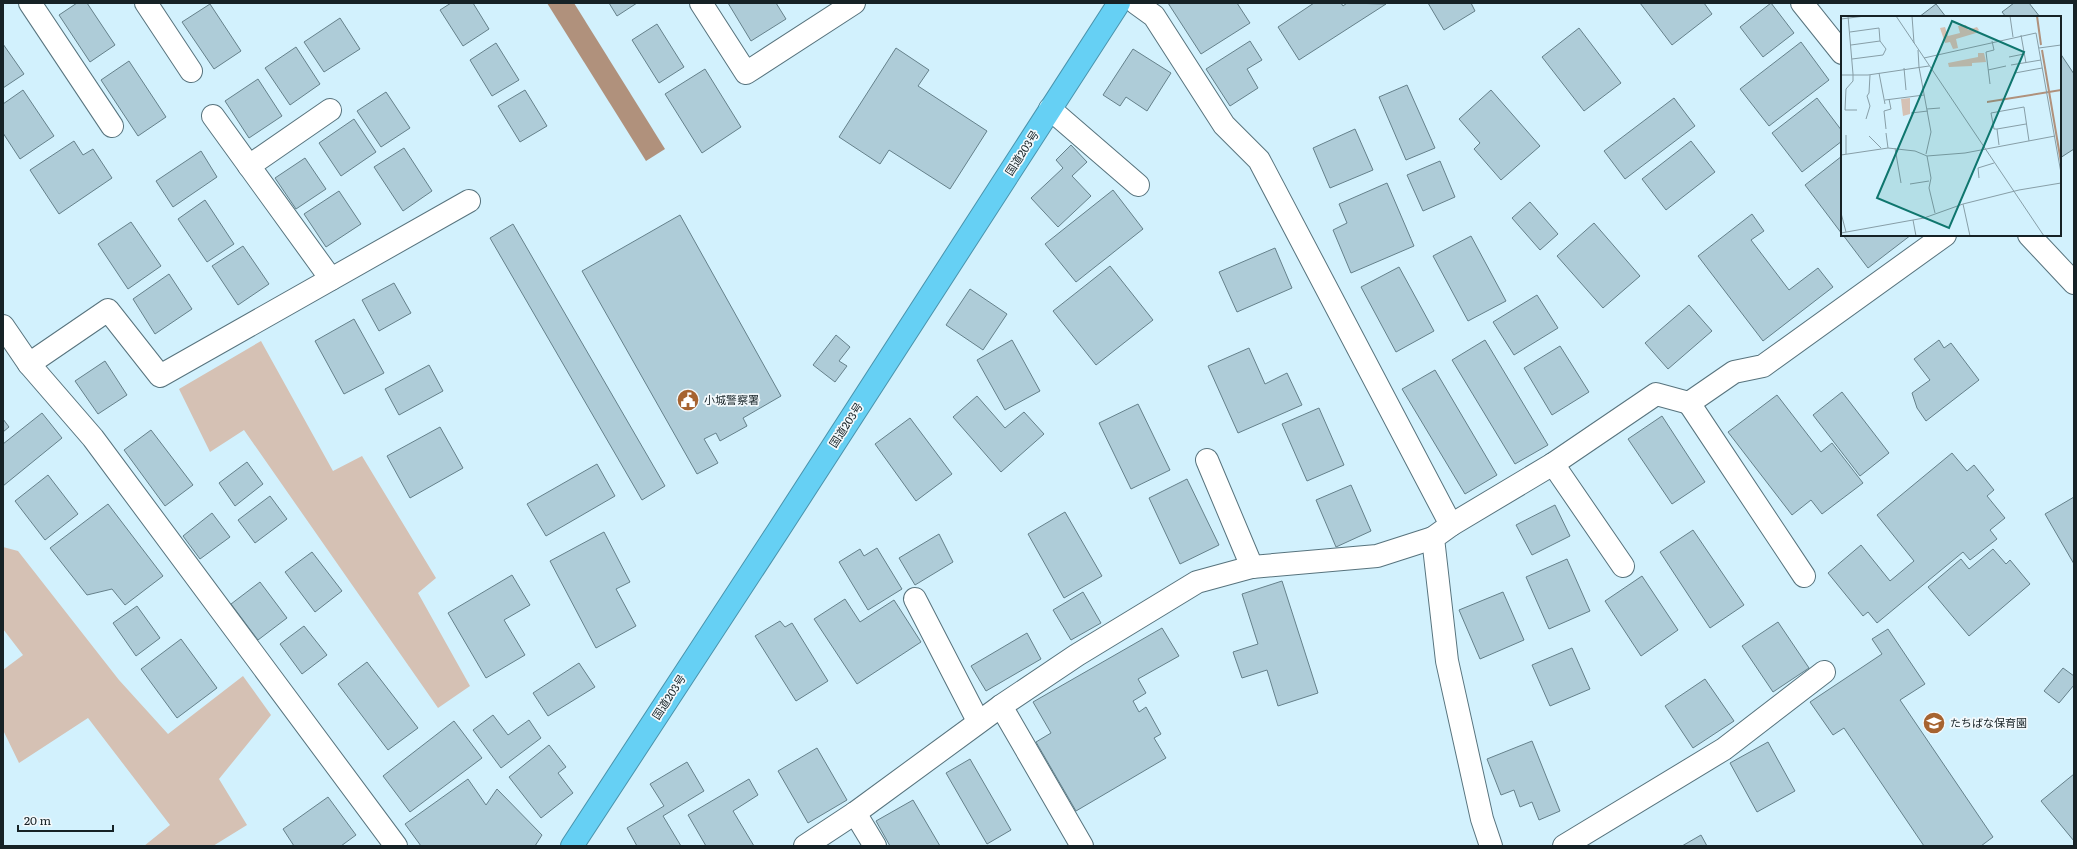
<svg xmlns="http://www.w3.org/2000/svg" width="2077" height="849" font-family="Literata,'Noto Sans JP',serif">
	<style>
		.green { fill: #d5c1b4 }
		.water { fill: #b0917c }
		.building { fill: #aeccd8; stroke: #65818b }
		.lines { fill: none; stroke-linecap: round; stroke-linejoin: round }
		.minor-casing { stroke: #57737d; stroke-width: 24 }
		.highway-casing { stroke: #4a93ac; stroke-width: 24 }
		.minor { stroke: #fff; stroke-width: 22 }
		.highway { stroke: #66d0f4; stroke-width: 22 }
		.labels { text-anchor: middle; stroke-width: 3.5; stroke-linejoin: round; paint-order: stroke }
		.street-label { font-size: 11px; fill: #162226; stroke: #f3f9fc }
		.poi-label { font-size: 11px; fill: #162226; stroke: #f3f9fc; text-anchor: start }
		.inset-river { fill: none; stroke: #b0917c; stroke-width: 2 }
		.inset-road { fill: none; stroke: #879ea7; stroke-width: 1 }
		.view { fill: #0f766e; fill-opacity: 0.15; stroke: #0f766e; stroke-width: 2 }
		.inset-edge { fill: none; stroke: #162226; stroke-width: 2 }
	</style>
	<rect width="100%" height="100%" fill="#d2f1fd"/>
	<!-- green -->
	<g class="green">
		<path d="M261 341 333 471 362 456 436 578 418 593 470 686 438 708 244 430 210 452 179 389Z"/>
		<path d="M3 547 18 551 119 680 168 734 243 676 271 715 219 779 247 825 213 846H144L170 825 88 718 19 763 3 730V670L23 655 3 629Z"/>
	</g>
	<!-- water -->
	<path class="water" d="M547 3H574L665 149 646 161Z"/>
	<!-- building -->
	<g class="building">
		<path d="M77 3H87L115 45 90 62 59 15Z"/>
		<path d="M451 3H473L489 29 463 46 440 10Z"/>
		<path d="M609 3H637L617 16Z"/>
		<path d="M728 3H776L786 19 751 41Z"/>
		<path d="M1168 3H1237L1250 23 1201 54Z"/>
		<path d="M1314 3H1341L1343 6 1347 3 1386 4 1299 60 1278 27Z"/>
		<path d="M1428 3H1471L1475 11 1444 30Z"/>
		<path d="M1640 3H1704L1712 14 1672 45Z"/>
		<path d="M1771 3 1794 33 1763 57 1740 27Z"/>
		<path d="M2014 3H2029L2040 17H2006L2002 12Z"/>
		<path d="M210 4 241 51 214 69 182 22Z"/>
		<path d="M1936 4 1946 17H1919Z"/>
		<path d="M340 18 360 49 324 72 304 42Z"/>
		<path d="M657 24 684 67 659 83 632 40Z"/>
		<path d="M1579 28 1621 83 1584 111 1542 57Z"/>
		<path d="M1250 41 1262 60 1247 69 1258 88 1230 106 1206 69Z"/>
		<path d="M1801 42 1829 80 1769 126 1740 89Z"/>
		<path d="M496 43 519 80 492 96 470 60Z"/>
		<path d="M3 44 24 74 3 88Z"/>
		<path d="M296 47 320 84 290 105 265 68Z"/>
		<path d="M896 48 929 70 918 86 987 131 950 189 889 150 880 164 839 137Z"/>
		<path d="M1133 49 1171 73 1147 111 1126 97 1120 106 1103 95Z"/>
		<path d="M2060 53 2074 74V149L2060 158Z"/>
		<path d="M129 61 166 117 138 136 101 80Z"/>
		<path d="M705 69 741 127 702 153 665 94Z"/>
		<path d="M258 79 282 116 249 138 225 101Z"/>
		<path d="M1407 85 1435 148 1406 160 1379 97Z"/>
		<path d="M23 90 54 136 20 159 3 133V104Z"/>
		<path d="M525 90 547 126 520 142 498 106Z"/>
		<path d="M1491 90 1540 146 1501 180 1474 149 1480 143 1459 119Z"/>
		<path d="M386 92 410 128 381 147 357 111Z"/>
		<path d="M1674 98 1695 126 1625 179 1604 151Z"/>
		<path d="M1817 98 1842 131V141L1802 172 1772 133Z"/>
		<path d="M354 119 376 152 341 176 319 143Z"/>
		<path d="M1355 129 1373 170 1330 188 1313 148Z"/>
		<path d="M74 141 83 155 93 149 112 178 59 214 30 170Z"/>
		<path d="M1691 141 1715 172 1666 210 1642 179Z"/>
		<path d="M1071 145 1087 162 1072 176 1091 196 1058 227 1031 198 1063 168 1056 160Z"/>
		<path d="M404 148 432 191 403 211 374 167Z"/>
		<path d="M201 151 217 177 173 207 156 181Z"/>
		<path d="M1842 156V234L1805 185Z"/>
		<path d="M305 158 326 189 296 209 275 178Z"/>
		<path d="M1440 161 1455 197 1423 211 1407 175Z"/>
		<path d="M1387 183 1414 246 1351 273 1333 230 1347 223 1339 204Z"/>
		<path d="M1113 190 1143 229 1076 282 1045 244Z"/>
		<path d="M339 191 361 224 326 247 304 214Z"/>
		<path d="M205 200 234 244 207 262 178 219Z"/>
		<path d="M1530 202 1558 234 1540 250 1512 218Z"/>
		<path d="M1752 214 1764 231 1751 240 1789 290 1818 268 1833 287 1763 341 1698 256Z"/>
		<path d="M680 215 781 396 743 418 747 426 720 441 716 433 704 439 718 463 697 474 582 271Z"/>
		<path d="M131 222 161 266 128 289 98 244Z"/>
		<path d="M1594 223 1640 276 1603 308 1557 256Z"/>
		<path d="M513 224 665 486 642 500 490 238Z"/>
		<path d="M1843 235H1911L1868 268Z"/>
		<path d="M1471 236 1506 301 1468 321 1433 256Z"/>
		<path d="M243 246 269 284 238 305 212 266Z"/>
		<path d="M1275 248 1292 288 1237 312 1219 272Z"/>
		<path d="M1110 266 1153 320 1096 365 1053 311Z"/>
		<path d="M1399 267 1434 331 1396 352 1361 287Z"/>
		<path d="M169 274 192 309 155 334 133 299Z"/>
		<path d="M394 283 411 313 379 331 362 300Z"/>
		<path d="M970 289 1007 314 983 350 946 325Z"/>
		<path d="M1537 295 1558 328 1514 355 1493 322Z"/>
		<path d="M1689 305 1712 331 1668 369 1645 343Z"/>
		<path d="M354 319 384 373 344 394 315 341Z"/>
		<path d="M836 335 850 347 839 361 847 366 835 382 813 365Z"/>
		<path d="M1012 340 1040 391 1005 410 977 360Z"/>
		<path d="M1485 340 1548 445 1515 464 1452 360Z"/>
		<path d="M1939 340 1944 348 1951 343 1979 380 1926 421 1917 408 1912 393 1930 380 1914 359Z"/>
		<path d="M1560 346 1589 392 1552 415 1524 368Z"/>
		<path d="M1249 348 1265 384 1287 373 1302 405 1238 433 1208 366Z"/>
		<path d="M105 361 127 395 98 414 75 381Z"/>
		<path d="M429 365 443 391 399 415 385 389Z"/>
		<path d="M1435 370 1497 475 1465 494 1402 389Z"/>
		<path d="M1842 392 1889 453 1860 476 1813 415Z"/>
		<path d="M1777 395 1821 452 1832 443 1863 483 1822 514 1811 500 1792 515 1728 432Z"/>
		<path d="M977 396 1005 428 1024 412 1044 434 1001 472 953 417Z"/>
		<path d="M1138 404 1170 470 1131 489 1099 423Z"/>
		<path d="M1319 408 1344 465 1307 481 1282 424Z"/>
		<path d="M42 413 62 438 3 486V444Z"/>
		<path d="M1662 416 1705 482 1672 504 1628 439Z"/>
		<path d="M910 418 952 474 916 501 875 444Z"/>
		<path d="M3 419 9 427 3 432Z"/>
		<path d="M440 427 463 468 410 498 387 456Z"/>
		<path d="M151 430 193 485 165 506 124 450Z"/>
		<path d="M1952 453 1967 471 1974 465 1994 490 1987 496 2005 518 1990 530 1997 539 1970 560 1963 552 1877 623 1868 612 1863 616 1828 573 1861 545 1890 581 1914 561 1877 515Z"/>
		<path d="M247 462 263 484 235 506 219 483Z"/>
		<path d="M597 464 615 496 546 536 527 504Z"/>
		<path d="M48 475 78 514 45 540 15 501Z"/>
		<path d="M1187 479 1219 545 1180 564 1149 498Z"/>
		<path d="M1351 485 1371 531 1336 547 1316 500Z"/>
		<path d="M270 496 287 519 255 543 238 520Z"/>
		<path d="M2074 497V564L2045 514Z"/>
		<path d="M108 504 163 576 125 605 112 589 87 595 50 548Z"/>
		<path d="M1555 505 1570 536 1532 555 1516 525Z"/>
		<path d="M1065 512 1102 576 1064 598 1028 534Z"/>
		<path d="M212 513 230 537 200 559 183 536Z"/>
		<path d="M1693 530 1744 605 1710 628 1660 552Z"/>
		<path d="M604 532 630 582 616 589 636 626 596 648 550 561Z"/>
		<path d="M939 534 953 562 915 585 899 558Z"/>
		<path d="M877 548 902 589 868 610 839 562 860 549 864 556Z"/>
		<path d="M1993 549 2006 564 2010 560 2030 584 1969 636 1928 587 1961 559 1969 569Z"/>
		<path d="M312 552 342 591 315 612 285 572Z"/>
		<path d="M1567 559 1590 611 1549 629 1526 577Z"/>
		<path d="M512 575 530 605 504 620 525 655 486 678 448 613Z"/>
		<path d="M1642 576 1678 630 1641 656 1605 601Z"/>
		<path d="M1282 581 1318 693 1278 706 1267 670 1242 678 1233 652 1258 644 1242 594Z"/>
		<path d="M260 582 287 618 258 640 231 604Z"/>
		<path d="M1083 592 1101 623 1071 640 1053 610Z"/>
		<path d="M1503 592 1524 640 1480 659 1459 610Z"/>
		<path d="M845 599 860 622 894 600 921 642 857 684 814 619Z"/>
		<path d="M137 606 160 638 136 656 113 623Z"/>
		<path d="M780 621 785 627 792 623 828 681 796 701 755 636Z"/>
		<path d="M1778 622 1809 668 1773 692 1742 646Z"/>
		<path d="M304 626 327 655 302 674 280 644Z"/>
		<path d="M1162 628 1179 656 1138 679 1146 693 1133 701 1139 712 1146 707 1161 734 1154 738 1166 758 1076 811 1036 742 1051 733 1033 702Z"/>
		<path d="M1888 629 1925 684 1900 700 1993 837 1981 846H1924L1844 728 1833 735 1810 702 1882 654 1872 639Z"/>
		<path d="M1027 633 1041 659 986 691 971 666Z"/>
		<path d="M181 639 217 688 177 718 141 669Z"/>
		<path d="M1572 648 1590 689 1550 706 1532 665Z"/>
		<path d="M367 662 418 728 388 750 338 684Z"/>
		<path d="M579 663 595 687 548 716 533 693Z"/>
		<path d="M2063 668 2074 676V685L2059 703 2044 691Z"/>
		<path d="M1705 679 1734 721 1693 748 1665 706Z"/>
		<path d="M493 715 508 735 529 720 541 738 501 768 473 730Z"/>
		<path d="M454 721 482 758 410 812 383 776Z"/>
		<path d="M1532 741 1560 811 1539 820 1532 802 1520 807 1514 790 1501 795 1487 759Z"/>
		<path d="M1768 742 1795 791 1757 812 1730 763Z"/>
		<path d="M549 745 566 767 558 773 573 793 541 818 509 777Z"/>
		<path d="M817 748 847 800 808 823 778 771Z"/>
		<path d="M970 759 1011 830 987 844 946 773Z"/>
		<path d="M687 762 704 791 663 816 681 846H637L627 828 664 806 650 784Z"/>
		<path d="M2074 774V841L2041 801Z"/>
		<path d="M468 779 486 805 497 789 542 835 535 846H421L405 824Z"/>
		<path d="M749 779 758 795 733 811 754 846H706L688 815Z"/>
		<path d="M328 797 356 835 341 846H294L283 829Z"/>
		<path d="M913 800 940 846H890L876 821Z"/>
		<path d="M1701 835 1707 846H1682Z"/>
	</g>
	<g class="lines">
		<!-- minor casing -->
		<g class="minor-casing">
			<g id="minor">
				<path d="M30 3 112 126"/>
				<path d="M146 3 191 71"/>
				<path d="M701 3 746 73 854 3"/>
				<path d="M1136 3 1154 16 1224 125 1259 160 1451 525"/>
				<path d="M1802 3 1842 53"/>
				<path d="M1050 109 1138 185"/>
				<path d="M213 116 331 279"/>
				<path d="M249 166 330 110"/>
				<path d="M2029 235 2074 283"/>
				<path d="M3 326 29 364 93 438 396 846"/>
				<path d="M29 364 108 310 160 376 469 201"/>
				<path d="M1689 403 1804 576"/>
				<path d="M1207 460 1252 567"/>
				<path d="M1553 464 1623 566"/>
				<path d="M915 599 978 721"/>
				<path d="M1001 706 1082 846"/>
				<path d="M855 813 875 846"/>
				<path d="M805 846 855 813 1001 706 1077 655 1197 582 1252 567 1377 556 1433 538"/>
				<path d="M1491 846 1482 819 1447 661 1433 538 1451 525 1553 464 1656 394 1689 403 1734 372 1763 366 1945 235"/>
				<path d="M1564 846 1724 749 1824 672"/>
			</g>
		</g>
		<!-- highway casing -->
		<g class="highway-casing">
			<path id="highway" d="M572 846 778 531 1119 3"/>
		</g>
		<!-- minor -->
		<use href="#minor" class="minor"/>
		<!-- highway -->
		<use href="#highway" class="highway"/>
	</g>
	<!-- icons -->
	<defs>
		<g id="civic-disc" transform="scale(1.15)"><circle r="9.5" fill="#a66330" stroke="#f3f9fc"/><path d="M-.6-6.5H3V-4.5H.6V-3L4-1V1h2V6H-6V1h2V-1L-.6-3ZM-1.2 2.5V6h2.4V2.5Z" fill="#fff"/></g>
		<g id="school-disc" transform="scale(1.15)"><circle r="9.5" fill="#a66330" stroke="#f3f9fc"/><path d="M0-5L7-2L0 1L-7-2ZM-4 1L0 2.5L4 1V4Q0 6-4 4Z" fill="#fff"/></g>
	</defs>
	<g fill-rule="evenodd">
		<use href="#civic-disc" x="688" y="400"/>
		<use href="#school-disc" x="1934" y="723"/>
	</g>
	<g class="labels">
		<!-- street labels -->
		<g class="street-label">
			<text transform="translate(1022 153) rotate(-57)" y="4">国道203号</text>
			<text transform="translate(846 425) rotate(-57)" y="4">国道203号</text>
			<text transform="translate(669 697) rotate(-57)" y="4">国道203号</text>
		</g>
		<!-- poi labels -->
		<g class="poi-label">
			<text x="704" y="404">小城警察署</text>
			<text x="1950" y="727">たちばな保育園</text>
		</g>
	</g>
	<!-- overview -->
	<g transform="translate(1841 16)">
		<rect width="220" height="220" fill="#d2f1fd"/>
		<path d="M125 9 127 14 136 11 138 14 135 17 115 23 117 32 112 33 109 26 104 27 99 12 104 11 107 20 119 17 117 10ZM137 37H143L145 46 131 47V50L108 51 107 47 137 41ZM69 82V98L62 100 60 83Z" fill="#d5c1b4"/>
		<path d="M220 73V75L146 87V85Z" fill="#b0917c"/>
		<path class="inset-river" d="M196 0 200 29M201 34 220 146"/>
		<path class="inset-road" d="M7 0 12 58M55 0 203 220M71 0 73 27M169 0 172 21M0 3 24 0M9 16 38 12 39 25M180 19 185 47M10 29 39 25 45 33 42 39 11 43M198 32 220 29M77 34 78 51 90 116 85 138M168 41 183 38M83 42 195 17 220 157M170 49 200 44M63 52 65 74M147 54 165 50M38 57 44 88M174 57 201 52M12 58V65L5 73 4 94H16M0 59H27L88 50M149 68 145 36 153 34 151 25M44 84 83 79M86 93 99 92M70 97 87 95M25 103 29 90 26 80 28 77 29 59M45 113 43 95 50 93 48 83M156 113H153L150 97 183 91 188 125M45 117 47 132M5 119V138M28 120 40 132M158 129 156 113 185 108M54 132 60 167M0 139 47 132 74 135 86 140 124 137 214 120M86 140 90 162 88 172 94 197M138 162 137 152 153 147M69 168 88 165M122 188 129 220M0 197 5 216M72 204 75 220M0 217 83 202 122 188 178 174 220 167"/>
		<path class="view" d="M111 5 183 36 108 212 36 182Z"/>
		<rect width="220" height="220" class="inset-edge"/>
	</g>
	<!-- border -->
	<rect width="2077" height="849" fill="none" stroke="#162226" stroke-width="8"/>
	<!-- scale -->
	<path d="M18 825v6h95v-6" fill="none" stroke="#162226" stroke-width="2"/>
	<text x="24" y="825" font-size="12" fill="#162226" stroke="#f3f9fc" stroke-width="3" paint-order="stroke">20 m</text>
</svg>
